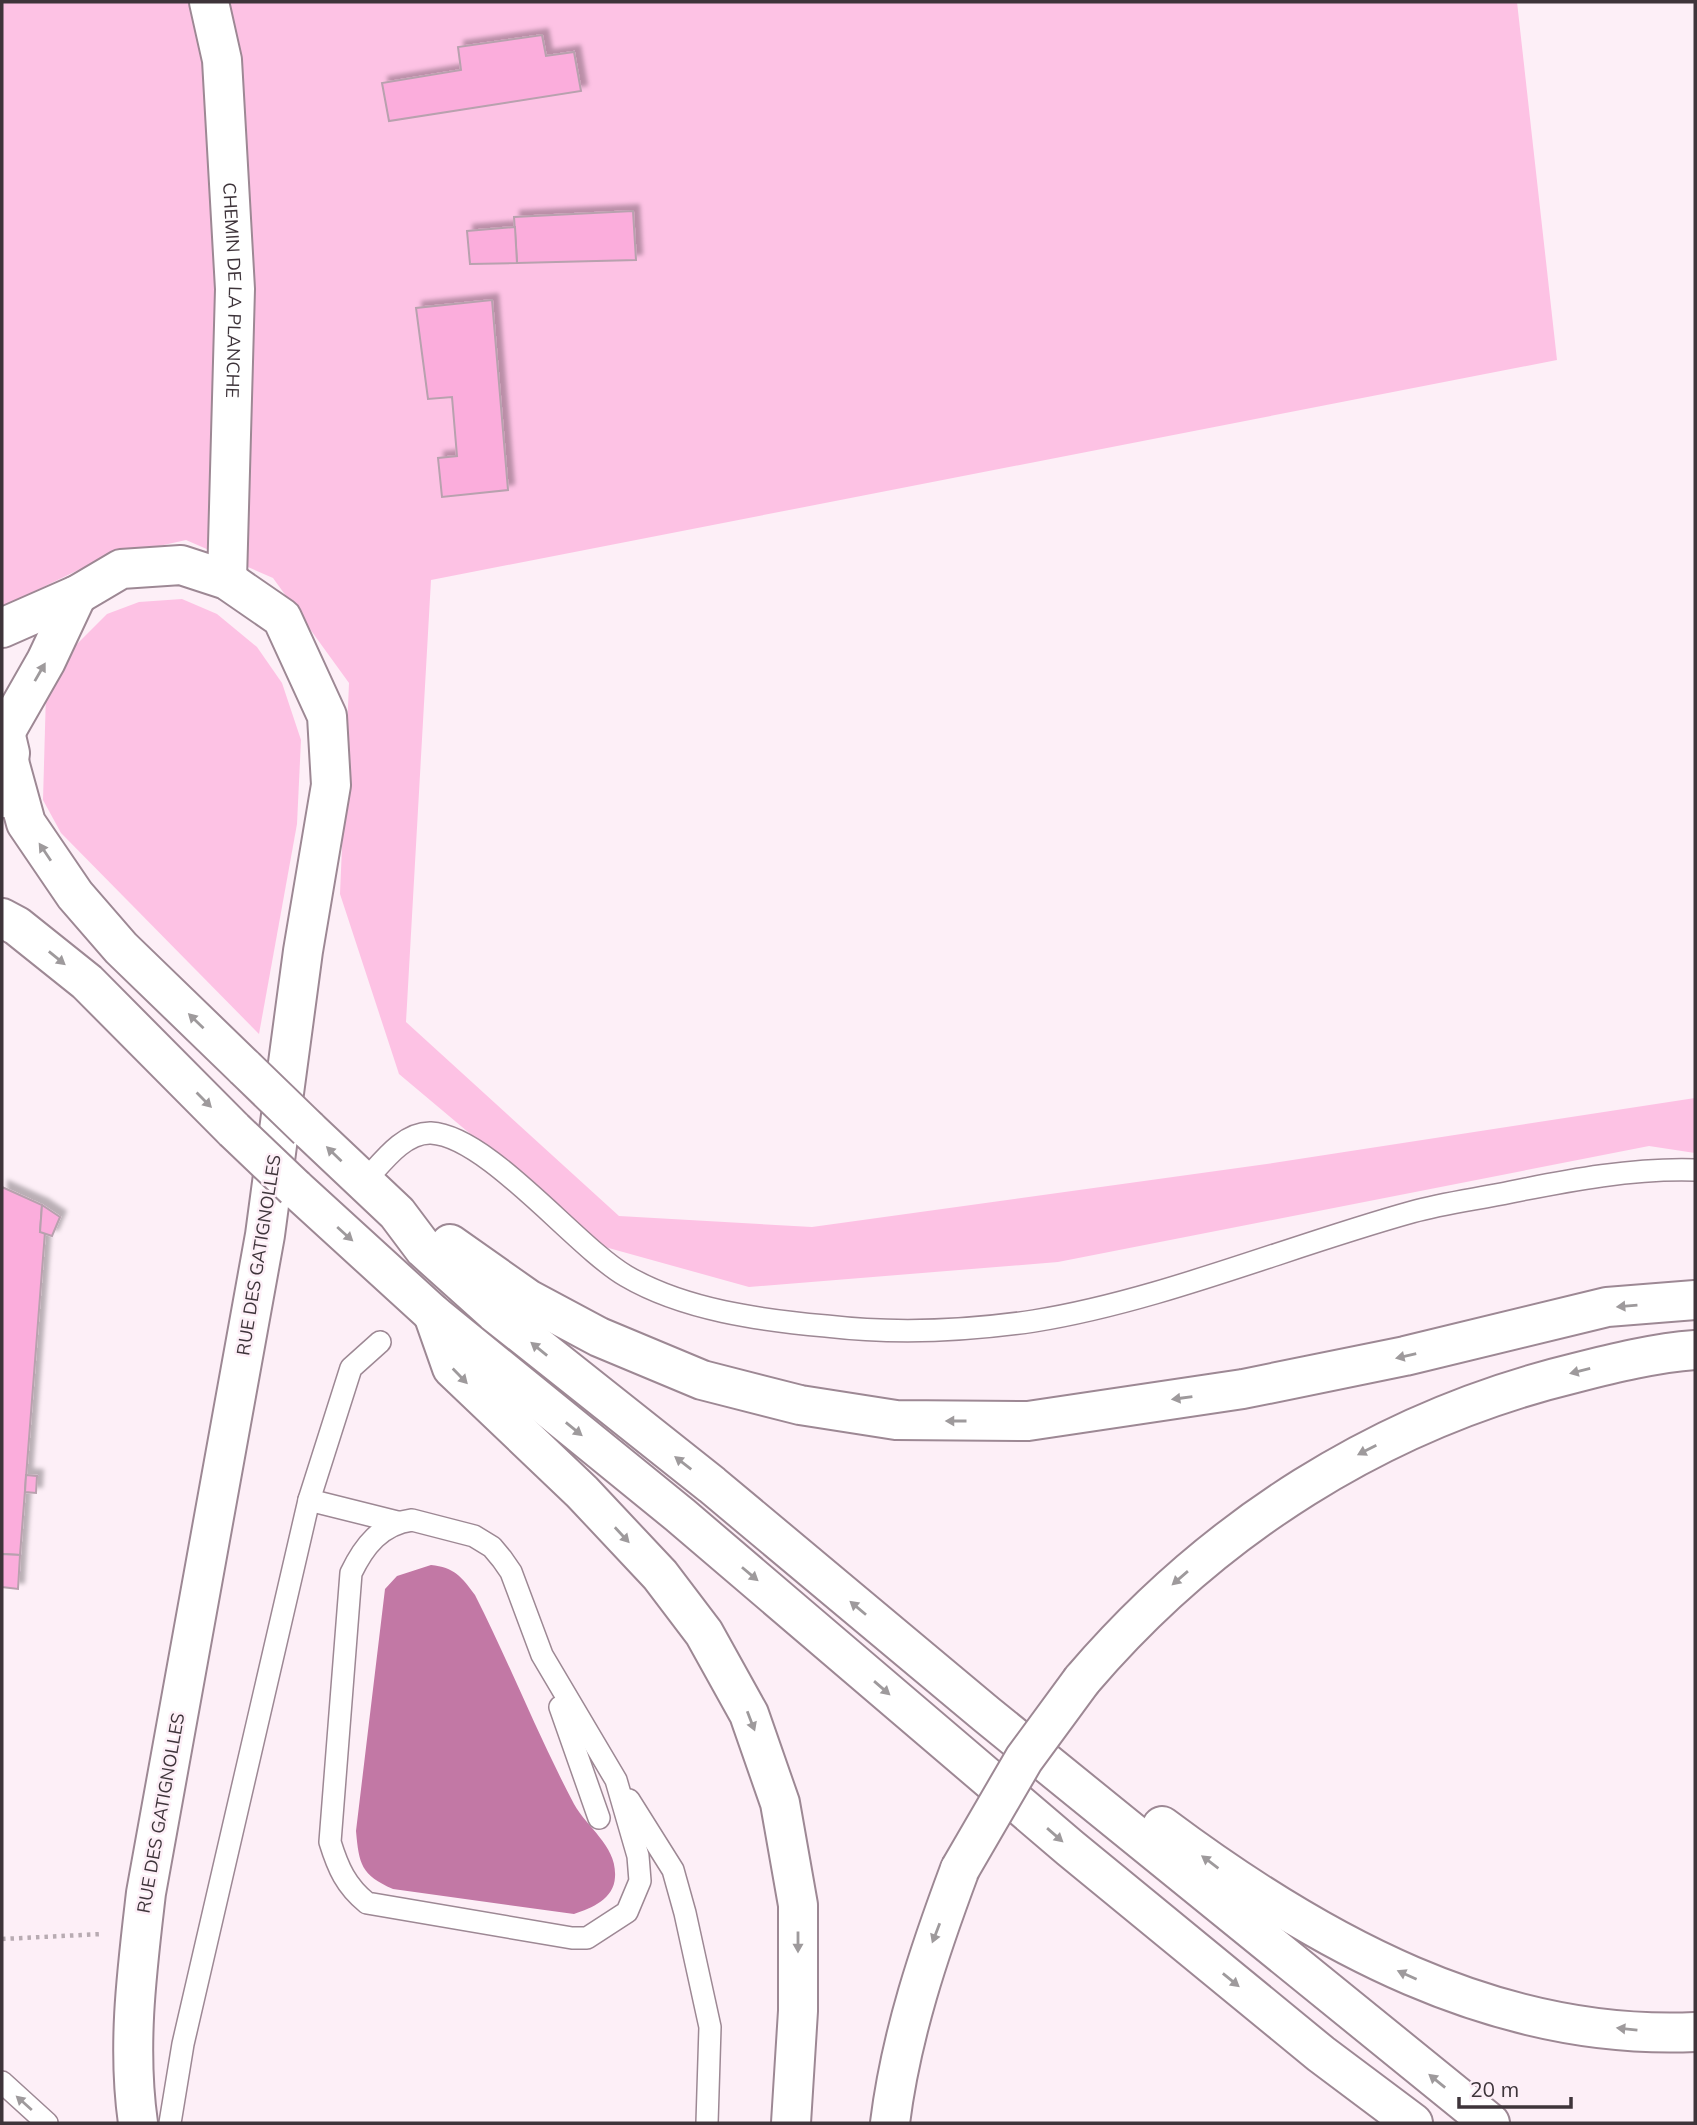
<svg xmlns="http://www.w3.org/2000/svg" width="1697" height="2125" font-family="Mulish,sans-serif">
	<style>
		.green { fill: #fdc2e4 }
		.water { fill: #c278a5 }
		.building { fill: #fbaddc; stroke: #b8a1ae; stroke-width: 2; filter: url(#shadow) }
		.lines { fill: none; stroke-linecap: round; stroke-linejoin: round }
		.service-casing { stroke: #9d8894; stroke-width: 24 }
		.minor-casing { stroke: #9d8894; stroke-width: 42 }
		.tertiary-casing { stroke: #9d8894; stroke-width: 42 }
		.secondary-casing { stroke: #9d8894; stroke-width: 42 }
		.motorway-casing { stroke: #9d8894; stroke-width: 42 }
		.path { stroke: #b8abb2; stroke-width: 4.5; stroke-dasharray: 3.5 5; stroke-linecap: butt }
		.service { stroke: #fff; stroke-width: 21 }
		.minor { stroke: #fff; stroke-width: 38 }
		.tertiary { stroke: #fff; stroke-width: 38 }
		.secondary { stroke: #fff; stroke-width: 38 }
		.motorway { stroke: #fff; stroke-width: 38 }
		.motorway-bridge-casing { stroke: #9d8894; stroke-width: 42; stroke-linecap: butt }
		.motorway-bridge { stroke: #fff; stroke-width: 38 }
		.oneway { fill: #9e9a9c }
		.labels { text-anchor: middle; stroke-width: 5; stroke-linejoin: round; paint-order: stroke }
		.street-label { font-size: 18px; fill: #3e343a; stroke: #fdeff7 }
	</style>
	<defs>
		<filter id="shadow"><feDropShadow dx="6" dy="-6" stdDeviation="2" flood-color="#0004"/></filter>
	</defs>
	<rect width="100%" height="100%" fill="#fdeff7"/>
	<!-- green -->
	<g class="green">
		<path d="M2 2H1517L1557 360 431 580 406 1022 619 1216 812 1227 1273 1163 1695 1098V1153L1649 1146 1058 1262 749 1287 605 1247 399 1074 340 894 349 683 273 578 186 540 101 559 2 607Z"/>
		<path d="M182 599 217 614 257 647 282 683 301 740 297 824 259 1034 61 833 43 800 46 693 75 646 107 614 139 602Z"/>
	</g>
	<!-- water -->
	<path class="water" d="M431 1565C454 1567 462 1577 475 1595 510 1664 538 1736 574 1804 588 1829 617 1846 615 1877 614 1899 592 1908 574 1914L393 1889C361 1875 359 1864 356 1831L385 1589 397 1576Z"/>
	<!-- building -->
	<g class="building">
		<path d="M542 35 546 56 574 52 581 91 389 121 382 83 461 70 458 47Z"/>
		<path d="M633 211 636 260 517 263 514 217Z"/>
		<path d="M515 227 517 263 470 264 467 231Z"/>
		<path d="M492 300 508 490 442 497 438 458 457 456 452 397 428 399 416 308Z"/>
		<path d="M2 1187 42 1205 40 1232H45L20 1555 2 1554Z"/>
		<path d="M42 1205 60 1217 52 1236 40 1232Z"/>
		<path d="M26 1475 37 1476 36 1493 25 1492Z"/>
		<path d="M2 1554 20 1555 18 1589 2 1587Z"/>
	</g>
	<g class="lines">
		<!-- service casing -->
		<g class="service-casing">
			<g id="service">
				<path d="M364 1182C381 1164 403 1132 431 1133 488 1136 575 1246 626 1276 684 1310 760 1320 826 1326 894 1334 966 1331 1034 1321 1159 1301 1289 1246 1412 1212 1444 1203 1478 1199 1511 1192 1570 1180 1634 1168 1695 1170"/>
				<path d="M309 1500 397 1522"/>
				<path d="M412 1520 474 1536 492 1547 502 1559 511 1572 542 1655 616 1780 638 1856 640 1881 627 1912 587 1938H572L367 1903C346 1886 338 1868 330 1842L351 1573C364 1546 381 1524 412 1520Z"/>
				<path d="M560 1707 599 1818"/>
				<path d="M629 1800 673 1870 685 1913 710 2027 707 2123"/>
				<path d="M2 2082 47 2123"/>
				<path d="M170 2123 183 2044 309 1500 351 1368 380 1342"/>
			</g>
		</g>
		<!-- minor casing -->
		<g class="minor-casing">
			<g id="minor">
				<path id="s1" d="M209 2 222 60 235 289 227 580"/>
			</g>
		</g>
		<!-- tertiary casing -->
		<g class="tertiary-casing">
			<g id="tertiary">
				<path d="M2 628 77 595 121 569 181 565 227 580 282 618 327 716 331 785 303 951 265 1235 146 1893C137 1970 127 2046 138 2123"/>
				<path d="M6 731 46 661 77 595"/>
			</g>
		</g>
		<!-- secondary casing -->
		<g class="secondary-casing">
			<path id="secondary" d="M2 719 10 753 4 798"/>
		</g>
		<!-- motorway casing -->
		<g class="motorway-casing">
			<g id="motorway">
				<path d="M10 765 26 823 75 895 121 948 245 1068"/>
				<path d="M2 918 17 926 87 982 234 1130"/>
				<path d="M308 1129 397 1213 424 1249 494 1312 712 1485 986 1714 1490 2123"/>
				<path d="M295 1188 433 1314 680 1515 1070 1848 1321 2054 1413 2123"/>
				<path d="M450 1244 528 1299 599 1337 702 1380 800 1405 896 1420 1028 1421 1243 1389 1405 1356 1607 1307 1695 1300"/>
				<path d="M433 1314 452 1368 582 1492 660 1575 704 1633 749 1714 780 1803 798 1905V2011L791 2123"/>
				<path d="M1082 1680C1212 1528 1381 1420 1575 1373 1614 1363 1655 1353 1695 1350"/>
				<path d="M1162 1826C1317 1942 1495 2041 1695 2032"/>
				<path d="M890 2123C901 2035 929 1952 960 1869"/>
			</g>
		</g>
		<!-- path -->
		<path class="path" d="M2 1939 102 1934"/>
		<!-- service -->
		<use href="#service" class="service"/>
		<!-- minor -->
		<use href="#minor" class="minor"/>
		<!-- tertiary -->
		<use href="#tertiary" class="tertiary"/>
		<!-- secondary -->
		<use href="#secondary" class="secondary"/>
		<!-- motorway -->
		<use href="#motorway" class="motorway"/>
		<!-- motorway-bridge casing -->
		<g class="motorway-bridge-casing">
			<g id="motorway-bridge">
				<path d="M245 1068 308 1129"/>
				<path d="M234 1130 295 1188"/>
				<path d="M960 1869 1024 1759 1082 1680"/>
			</g>
		</g>
		<!-- motorway-bridge -->
		<use href="#motorway-bridge" class="motorway-bridge"/>
	</g>
	<!-- one-way arrows -->
	<defs><path id="oneway-solid" d="M-6-.8H1V-3.2L6.5 0L1 3.2V.8H-6Z" transform="scale(1.75)"/></defs>
	<g class="oneway">
		<use href="#oneway-solid" transform="translate(40 672) rotate(-60)"/>
		<use href="#oneway-solid" transform="translate(45 852) rotate(-124)"/>
		<use href="#oneway-solid" transform="translate(57 958) rotate(39)"/>
		<use href="#oneway-solid" transform="translate(196 1021) rotate(-136)"/>
		<use href="#oneway-solid" transform="translate(204 1100) rotate(45)"/>
		<use href="#oneway-solid" transform="translate(334 1154) rotate(-136)"/>
		<use href="#oneway-solid" transform="translate(345 1234) rotate(42)"/>
		<use href="#oneway-solid" transform="translate(1627 1306) rotate(175)"/>
		<use href="#oneway-solid" transform="translate(539 1349) rotate(-141)"/>
		<use href="#oneway-solid" transform="translate(1406 1356) rotate(167)"/>
		<use href="#oneway-solid" transform="translate(1580 1371) rotate(166)"/>
		<use href="#oneway-solid" transform="translate(460 1376) rotate(46)"/>
		<use href="#oneway-solid" transform="translate(1182 1398) rotate(172)"/>
		<use href="#oneway-solid" transform="translate(956 1421) rotate(-180)"/>
		<use href="#oneway-solid" transform="translate(574 1429) rotate(39)"/>
		<use href="#oneway-solid" transform="translate(1367 1450) rotate(153)"/>
		<use href="#oneway-solid" transform="translate(683 1463) rotate(-142)"/>
		<use href="#oneway-solid" transform="translate(622 1535) rotate(47)"/>
		<use href="#oneway-solid" transform="translate(750 1574) rotate(40)"/>
		<use href="#oneway-solid" transform="translate(1180 1578) rotate(139)"/>
		<use href="#oneway-solid" transform="translate(858 1608) rotate(-140)"/>
		<use href="#oneway-solid" transform="translate(882 1688) rotate(41)"/>
		<use href="#oneway-solid" transform="translate(751 1721) rotate(69)"/>
		<use href="#oneway-solid" transform="translate(1055 1835) rotate(41)"/>
		<use href="#oneway-solid" transform="translate(1210 1862) rotate(-143)"/>
		<use href="#oneway-solid" transform="translate(936 1933) rotate(111)"/>
		<use href="#oneway-solid" transform="translate(798 1942) rotate(90)"/>
		<use href="#oneway-solid" transform="translate(1407 1975) rotate(-156)"/>
		<use href="#oneway-solid" transform="translate(1231 1980) rotate(39)"/>
		<use href="#oneway-solid" transform="translate(1627 2029) rotate(-174)"/>
		<use href="#oneway-solid" transform="translate(1437 2081) rotate(-141)"/>
		<use href="#oneway-solid" transform="translate(24 2103) rotate(-138)"/>
	</g>
	<g class="labels">
		<!-- street labels -->
		<g class="street-label">
			<text dy="6" stroke="none"><textPath href="#s1" startOffset="290">CHEMIN DE LA PLANCHE</textPath></text>
			<text transform="translate(259 1255) rotate(-81)" y="6">RUE DES GATIGNOLLES</text>
			<text transform="translate(161 1813) rotate(-80)" y="6">RUE DES GATIGNOLLES</text>
		</g>
	</g>
	<!-- border -->
	<rect width="1697" height="2125" fill="none" stroke="#3e343a" stroke-width="7"/>
	<!-- scale -->
	<path d="M1459 2097v10h112v-10" fill="none" stroke="#3e343a" stroke-width="3.5"/>
	<text x="1470" y="2097" font-size="21" fill="#3e343a" stroke="#fdeff7" stroke-width="5" paint-order="stroke">20 m</text>
</svg>
